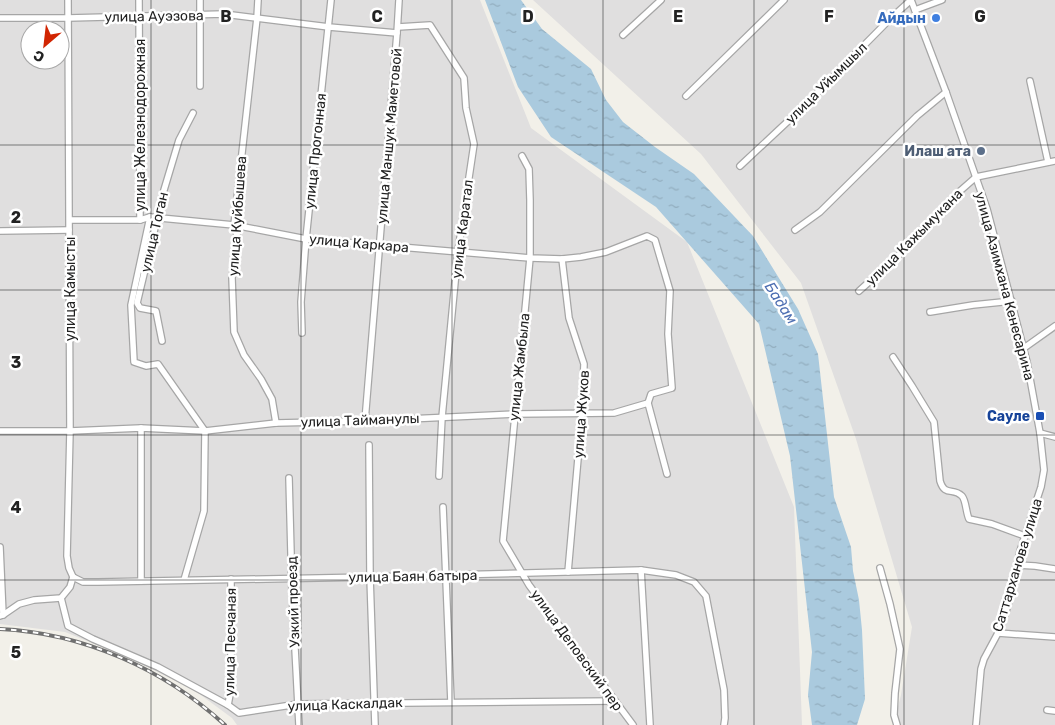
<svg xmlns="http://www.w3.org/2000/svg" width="1055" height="725" font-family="Rubik,sans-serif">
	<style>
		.residential { fill: #e0dfdf; fill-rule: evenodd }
		.water { fill: url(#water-ripples) }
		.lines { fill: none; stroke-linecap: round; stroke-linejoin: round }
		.minor-casing { stroke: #a6a6a6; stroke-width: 8 }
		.minor { stroke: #fff; stroke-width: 5.5 }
		.rail-casing { stroke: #707070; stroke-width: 4 }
		.rail { stroke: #fff; stroke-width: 2; stroke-dasharray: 5.5; stroke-linecap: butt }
		.grid { fill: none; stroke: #222; stroke-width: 1; stroke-opacity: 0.55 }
		.shop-dot { fill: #3f7fe0; stroke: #fff; stroke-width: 2 }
		.service-dot { fill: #5c6f8a; stroke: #fff; stroke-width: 2 }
		.transit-dot { fill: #1a4fb4; stroke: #fff; stroke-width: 2 }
		.labels { text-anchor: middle; stroke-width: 5; stroke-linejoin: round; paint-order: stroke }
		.street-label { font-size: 14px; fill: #222; stroke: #fff }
		.shop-label { font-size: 14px; font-weight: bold; fill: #366cbe; stroke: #fff; text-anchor: end }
		.service-label { font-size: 14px; font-weight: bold; fill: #4e5e75; stroke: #fff; text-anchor: end }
		.transit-label { font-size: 14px; font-weight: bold; fill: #164399; stroke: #fff; text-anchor: end }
		.water-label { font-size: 15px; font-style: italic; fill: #4e6fb2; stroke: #fff }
		.grid-label { font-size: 16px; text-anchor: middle; font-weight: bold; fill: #222; stroke: #fff; stroke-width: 5; stroke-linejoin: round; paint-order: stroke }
	</style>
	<defs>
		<pattern id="water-ripples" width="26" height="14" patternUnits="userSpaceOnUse" patternTransform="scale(1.25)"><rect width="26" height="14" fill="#aacade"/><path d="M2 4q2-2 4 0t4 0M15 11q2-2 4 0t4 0" fill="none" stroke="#92adbe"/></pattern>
	</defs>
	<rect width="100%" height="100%" fill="#f2f0e9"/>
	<!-- residential -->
	<g class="residential">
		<path d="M0 0H480L531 128 687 242 794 507 802 725H237L232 718 194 690 127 657 65 632 0 624ZM30 30H60V60H30Z"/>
		<path d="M533 0H1055V725H893L901 695 912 627 856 439 801 283 701 154Z"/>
	</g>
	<!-- water -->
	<path class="water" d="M485 0H521L542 29 591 69 606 100 623 122 655 147 694 174 753 236 798 309 818 354 834 497 851 547 853 571 859 600 862 630 865 699 857 725H812L808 695 812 652 790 456 759 324 656 207 551 137 518 87Z"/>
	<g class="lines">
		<!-- minor casing -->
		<g class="minor-casing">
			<g id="minor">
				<path d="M68 0 70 431 67 556 69 568 73 577"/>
				<path d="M139 0 140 220"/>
				<path d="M258 0 257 18 234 225 238 238 232 278 234 332 244 355 261 379 272 399 276 423"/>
				<path d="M911 0 946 92 987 209 1027 362 1040 433 1044 470 1041 487 1020 551 1010 597 1004 619 998 633 984 659 981 669 976 725"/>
				<path d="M915 10 942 0"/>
				<path d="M0 18H68L224 14 329 27 397 33"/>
				<path d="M398 27 430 25 464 78 466 108 474 144 458 251 442 417 439 476"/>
				<path d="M623 35 661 0"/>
				<path d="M1030 81 1048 162"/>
				<path d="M200 86V0"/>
				<path d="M686 96 784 0"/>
				<path d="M522 156 529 169 530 200V258L503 541 529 585 633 725"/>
				<path d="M740 166 800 110 890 19 911 0"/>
				<path d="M150 217 131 305 134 362 146 366 158 364 205 431 204 511 184 580"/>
				<path d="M70 220H140L150 217 234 225 306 239 530 258 562 259 581 257 606 252 647 236 655 240 670 291 668 334 672 388 651 394 648 403 667 474"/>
				<path d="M795 230 820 212 917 116 946 92"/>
				<path d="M0 231 69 230"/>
				<path d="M562 259 569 318 584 364 582 413 568 572"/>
				<path d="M859 291 900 254 960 191 976 177 1055 161"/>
				<path d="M930 312 973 305 1012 301"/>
				<path d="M302 333 301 302 306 239 331 0"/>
				<path d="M162 341 156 311 140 308 137 303 164 190 179 140 193 113"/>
				<path d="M1024 348 1055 326"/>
				<path d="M893 357 912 386 934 422 940 481C945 497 953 487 962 496 966 500 966 513 969 519L992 524 1025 536"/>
				<path d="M365 421 397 33 399 0"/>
				<path d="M0 431H70L141 428 205 431 276 423 365 421 515 414 614 413 648 403"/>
				<path d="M1040 433 1055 437"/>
				<path d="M369 445 370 577 375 725"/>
				<path d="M289 478 292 591 299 725"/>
				<path d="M443 507 451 702"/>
				<path d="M0 547 3 615"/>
				<path d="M1017 565 1035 566 1055 569"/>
				<path d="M880 568 890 604 900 649 895 693 894 715 897 725"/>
				<path d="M641 570 650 725"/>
				<path d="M73 577 83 582H98L370 577 641 570 676 575 694 582 706 596 724 690 725 718 724 725"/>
				<path d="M141 581V428"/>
				<path d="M61 598 68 626 93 639 158 667 228 705 239 713 298 704 614 701"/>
				<path d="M0 616 3 615 19 604 34 600 61 598 70 587 73 577"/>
				<path d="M998 633 1055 637"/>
				<path d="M228 705 231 689V579"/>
				<path d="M1047 710 1055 711"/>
			</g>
		</g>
		<!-- minor -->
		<use href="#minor" class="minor"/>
		<!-- rail casing -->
		<g class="rail-casing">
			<path id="rail" d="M0 629C83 633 164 669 225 725"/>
		</g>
		<!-- rail -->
		<use href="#rail" class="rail"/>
	</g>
	<!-- grid -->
	<path class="grid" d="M151 0V725M301 0V725M452 0V725M603 0V725M754 0V725M904 0V725M0 145H1055M0 290H1055M0 435H1055M0 580H1055"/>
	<!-- markers -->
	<circle class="shop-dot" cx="936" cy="18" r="5"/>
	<circle class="service-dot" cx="981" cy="151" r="5"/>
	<rect class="transit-dot" x="1035" y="411" width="10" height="10" rx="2.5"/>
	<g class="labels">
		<!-- street labels -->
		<g class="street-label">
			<text transform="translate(154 16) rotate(-1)" y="5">улица Ауэзова</text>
			<text transform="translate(826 83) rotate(-45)" y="5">улица Уйымшыл</text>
			<text transform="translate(140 125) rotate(-90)" y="5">улица Железнодорожная</text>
			<text transform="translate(389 136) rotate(-85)" y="5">улица Маншук Маметовой</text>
			<text transform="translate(315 151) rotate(-84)" y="5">улица Прогонная</text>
			<text transform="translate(237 216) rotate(-86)" y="5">улица Куйбышева</text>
			<text transform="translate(462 229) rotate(-83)" y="5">улица Каратал</text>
			<text transform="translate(154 232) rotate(-77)" y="5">улица Тоган</text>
			<text transform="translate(914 237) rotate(-45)" y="5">улица Кажымукана</text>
			<text transform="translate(359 243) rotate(5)" y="5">улица Каркара</text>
			<text transform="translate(1005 286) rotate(75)" y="5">улица Азимхана Кенесарина</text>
			<text transform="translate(70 289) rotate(-90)" y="5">улица Камысты</text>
			<text transform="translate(519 367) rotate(-84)" y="5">улица Жамбыла</text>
			<text transform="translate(581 414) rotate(-86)" y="5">улица Жуков</text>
			<text transform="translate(360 420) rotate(-2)" y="5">улица Тайманулы</text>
			<text transform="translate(1017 565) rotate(-73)" y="5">Саттарханова улица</text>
			<text transform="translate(413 576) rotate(-1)" y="5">улица Баян батыра</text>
			<text transform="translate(293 602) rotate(-92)" y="5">Узкий проезд</text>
			<text transform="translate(230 642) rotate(-89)" y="5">улица Песчаная</text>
			<text transform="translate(577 650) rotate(54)" y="5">улица Деповский пер</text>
			<text transform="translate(345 704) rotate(-2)" y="5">улица Каскалдак</text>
		</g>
		<!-- shop labels -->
		<g class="shop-label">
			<text x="926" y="23">Айдын</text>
		</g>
		<!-- service labels -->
		<g class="service-label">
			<text x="971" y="156">Илаш ата</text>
		</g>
		<!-- transit labels -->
		<g class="transit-label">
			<text x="1030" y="421">Сауле</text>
		</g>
		<!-- water labels -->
		<g class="water-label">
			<text transform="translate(781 303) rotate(57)" y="5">Бадам</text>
		</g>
	</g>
	<g class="grid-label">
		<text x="226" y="22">B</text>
		<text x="377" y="22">C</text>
		<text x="528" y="22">D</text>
		<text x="678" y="22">E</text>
		<text x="829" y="22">F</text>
		<text x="980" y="22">G</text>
		<text x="16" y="223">2</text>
		<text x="16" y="368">3</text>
		<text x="16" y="513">4</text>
		<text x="16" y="658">5</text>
	</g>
	<!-- north arrow -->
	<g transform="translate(45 45) rotate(208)"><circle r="24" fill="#ffffff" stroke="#a7a7a7"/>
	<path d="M0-4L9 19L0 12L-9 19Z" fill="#d12502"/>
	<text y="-8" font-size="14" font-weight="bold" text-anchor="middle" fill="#222222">С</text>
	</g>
</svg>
